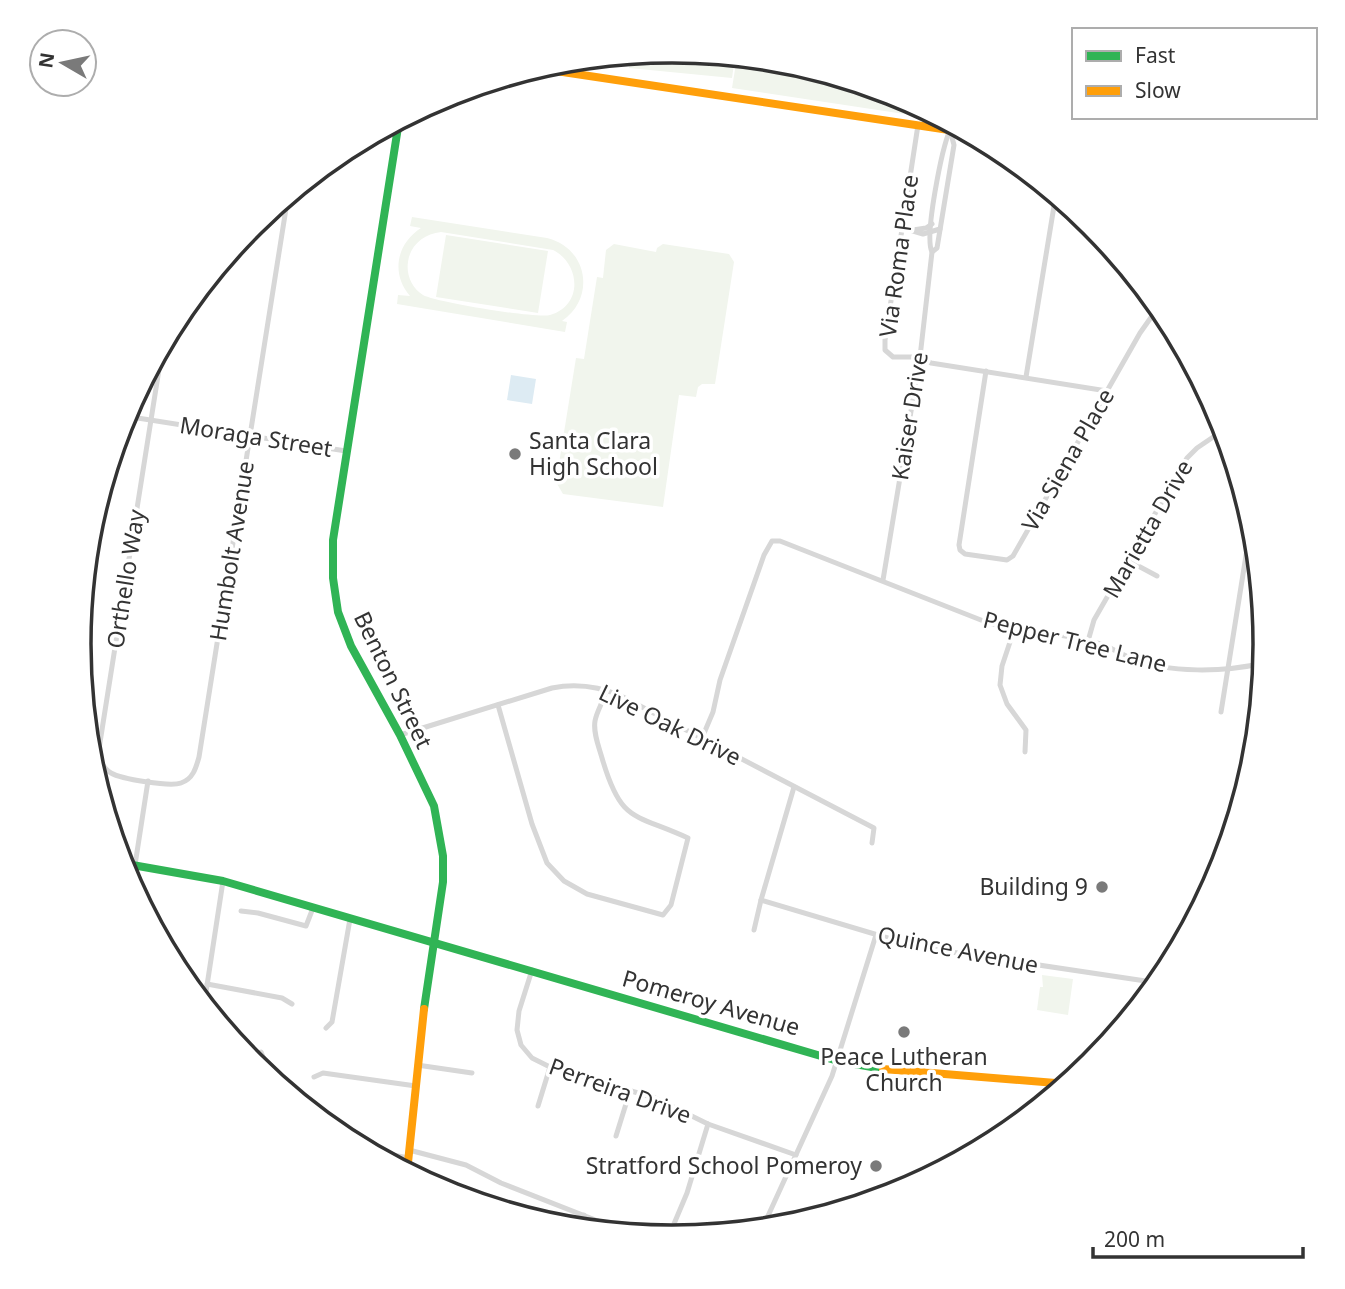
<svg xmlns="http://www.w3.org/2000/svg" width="1345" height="1289" font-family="'Noto Sans',sans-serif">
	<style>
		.green { fill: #f1f5ed; fill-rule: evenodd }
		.water { fill: #ddebf3 }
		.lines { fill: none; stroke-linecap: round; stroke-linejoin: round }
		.street { stroke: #d7d7d7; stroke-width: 5 }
		.fast { stroke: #30b455; stroke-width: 8 }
		.slow { stroke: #ff9f0a; stroke-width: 8 }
		.poi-dot { fill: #7a7a7a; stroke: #fff; stroke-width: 2.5 }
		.labels { text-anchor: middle; stroke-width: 7; stroke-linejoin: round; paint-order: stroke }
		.street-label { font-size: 23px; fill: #333; stroke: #fff }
		.poi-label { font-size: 23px; fill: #333; stroke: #fff; text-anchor: end }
		.rim { fill: none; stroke: #333; stroke-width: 3.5 }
	</style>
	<rect width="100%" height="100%" fill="#fff"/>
	<!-- green -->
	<g class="green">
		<path d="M673 51 735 57 732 78 629 68 630 55Z"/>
		<path d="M737 57 789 62 900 96 944 120 732 88Z"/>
		<path d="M412 217 547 238C588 248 596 298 562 321L567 322 565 332 397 304 398 295 410 296C391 274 396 244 421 228L410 226ZM441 232 553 250C581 264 583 306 550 315 537 319 435 302 423 295 412 288 406 275 408 262 410 245 424 234 441 232Z"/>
		<path d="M446 235 548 251 538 313 436 297Z"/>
		<path d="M614 244 656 252 657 248 663 244 729 254 734 262 715 384H702L698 387 696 397 679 395 663 507 563 494 556 482 576 358 584 359 597 277 603 278 606 250Z"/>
		<path d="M1042 975 1073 979 1068 1015 1037 1010 1040 987H1043Z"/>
	</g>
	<!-- water -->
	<path class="water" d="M511 375 536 379 532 404 507 400Z"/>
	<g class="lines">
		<!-- street -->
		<g class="street">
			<path d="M918 125 885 340V350L893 357H920"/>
			<path d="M903 228 923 234 940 229"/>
			<path d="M913 230 926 228 932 224"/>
			<path d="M932 252 937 248 954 145 950 130"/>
			<path d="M163 344 98 755C101 763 104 769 111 773 121 779 170 787 181 783 193 779 196 768 199 757L288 196"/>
			<path d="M1184 355 1208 392"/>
			<path d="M920 357 931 363 1107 391"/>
			<path d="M986 371 959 545 960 550 965 554 1007 560 1013 556 1140 333 1152 316"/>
			<path d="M1026 377 1056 194"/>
			<path d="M125 416 346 451"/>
			<path d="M1129 561 1157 576"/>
			<path d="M883 580 920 357 932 252C924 236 942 148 950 130"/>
			<path d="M1014 630 1002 666 1000 685 1007 704 1026 730 1025 752"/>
			<path d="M1088 641 1094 620 1187 458 1197 448 1225 429"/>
			<path d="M498 705 532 824 547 863 564 881 587 894 663 915 671 905 688 838C633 813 621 823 602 758 599 747 593 733 595 721 597 710 604 701 606 690"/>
			<path d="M1221 712 1252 518"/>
			<path d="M400 735 552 688C577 683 598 686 621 696L874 828 872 843"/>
			<path d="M702 738 713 712 720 680 764 555 772 541H780L986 622C1022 633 1061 632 1097 643 1109 646 1120 654 1131 658 1169 674 1225 672 1264 663"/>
			<path d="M135 865 148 781"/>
			<path d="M761 900 918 947 1159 983"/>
			<path d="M241 911 258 913 306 926 313 908"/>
			<path d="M754 930 761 900 794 787"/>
			<path d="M532 970 519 1011 517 1030 521 1045 532 1058 550 1067 655 1098 708 1124 796 1155"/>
			<path d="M207 984 282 998 292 1004"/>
			<path d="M204 1005 223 881"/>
			<path d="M326 1028 332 1022 350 919"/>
			<path d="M261 1052 265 1062 263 1073"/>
			<path d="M417 1065 472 1073"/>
			<path d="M314 1077 323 1073 416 1086"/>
			<path d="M538 1106 550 1067"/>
			<path d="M616 1136 630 1091"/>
			<path d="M365 1150 409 1158"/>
			<path d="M409 1150 466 1165 501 1183 631 1234"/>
			<path d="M579 1229 584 1215"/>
			<path d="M762 1229 832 1076 876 935"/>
			<path d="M668 1238 687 1193 708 1124"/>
		</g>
		<!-- fast -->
		<g class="fast">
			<path d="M399 121 333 540V578L338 612 351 646 400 735 434 806 443 856V882L424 1009"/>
			<path d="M121 863 223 881 838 1061 883 1069"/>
		</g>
		<!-- slow -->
		<g class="slow">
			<path d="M536 68 969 133"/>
			<path d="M883 1069 1068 1084"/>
			<path d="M407 1172 424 1009"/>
		</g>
	</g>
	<!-- markers -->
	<g class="poi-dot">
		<circle cx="515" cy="454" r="7"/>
		<circle cx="1102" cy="887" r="7"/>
		<circle cx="904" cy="1032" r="7"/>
		<circle cx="876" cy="1166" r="7"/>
	</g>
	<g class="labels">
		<!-- street labels -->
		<g class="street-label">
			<text transform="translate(899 256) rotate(-82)" y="8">Via Roma Place</text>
			<text transform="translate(910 416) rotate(-81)" y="8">Kaiser Drive</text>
			<text transform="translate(256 437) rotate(9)" y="8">Moraga Street</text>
			<text transform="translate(1068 460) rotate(-60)" y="8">Via Siena Place</text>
			<text transform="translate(1148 529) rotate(-60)" y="8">Marietta Drive</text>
			<text transform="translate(232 551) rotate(-81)" y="8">Humbolt Avenue</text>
			<text transform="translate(126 579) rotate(-81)" y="8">Orthello Way</text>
			<text transform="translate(1075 642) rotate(14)" y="8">Pepper Tree Lane</text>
			<text transform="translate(393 680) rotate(64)" y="8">Benton Street</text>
			<text transform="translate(670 725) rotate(26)" y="8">Live Oak Drive</text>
			<text transform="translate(958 950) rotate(11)" y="8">Quince Avenue</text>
			<text transform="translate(711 1003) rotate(16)" y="8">Pomeroy Avenue</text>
			<text transform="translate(620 1091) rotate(20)" y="8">Perreira Drive</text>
		</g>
		<!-- poi labels -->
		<g class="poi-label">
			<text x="529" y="449" text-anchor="start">Santa Clara<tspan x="529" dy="26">High School</tspan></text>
			<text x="1088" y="895">Building 9</text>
			<text x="904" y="1065" text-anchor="middle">Peace Lutheran<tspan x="904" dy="26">Church</tspan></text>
			<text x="862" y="1174">Stratford School Pomeroy</text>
		</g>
	</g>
	<!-- crop -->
	<path d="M0 0H1345V1289H0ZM91 644a581 581 0 1 1 1162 0a581 581 0 1 1-1162 0Z" fill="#fff" fill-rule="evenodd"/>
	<path class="rim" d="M91 644a581 581 0 1 1 1162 0a581 581 0 1 1-1162 0Z"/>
	<!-- legend -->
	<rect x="1072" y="28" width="245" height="91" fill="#ffffff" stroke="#adadad" stroke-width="2"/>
	<rect x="1086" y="51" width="35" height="10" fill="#30b455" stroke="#adadad" stroke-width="2"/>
	<text x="1135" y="63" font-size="21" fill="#333333">Fast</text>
	<rect x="1086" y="86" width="35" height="10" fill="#ff9f0a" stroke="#adadad" stroke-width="2"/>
	<text x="1135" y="98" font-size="21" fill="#333333">Slow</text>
	<!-- north arrow -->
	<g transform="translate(63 63) rotate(279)"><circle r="33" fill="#ffffff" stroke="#adadad" stroke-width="2"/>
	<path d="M0-5L12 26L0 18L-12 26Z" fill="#7a7a7a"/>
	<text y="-10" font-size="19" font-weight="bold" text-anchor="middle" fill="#333333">N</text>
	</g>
	<!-- scale -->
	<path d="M1093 1247v10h210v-10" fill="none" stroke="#333333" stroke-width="3.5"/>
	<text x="1104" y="1247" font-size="21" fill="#333333" stroke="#ffffff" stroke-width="5" paint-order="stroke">200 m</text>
</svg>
